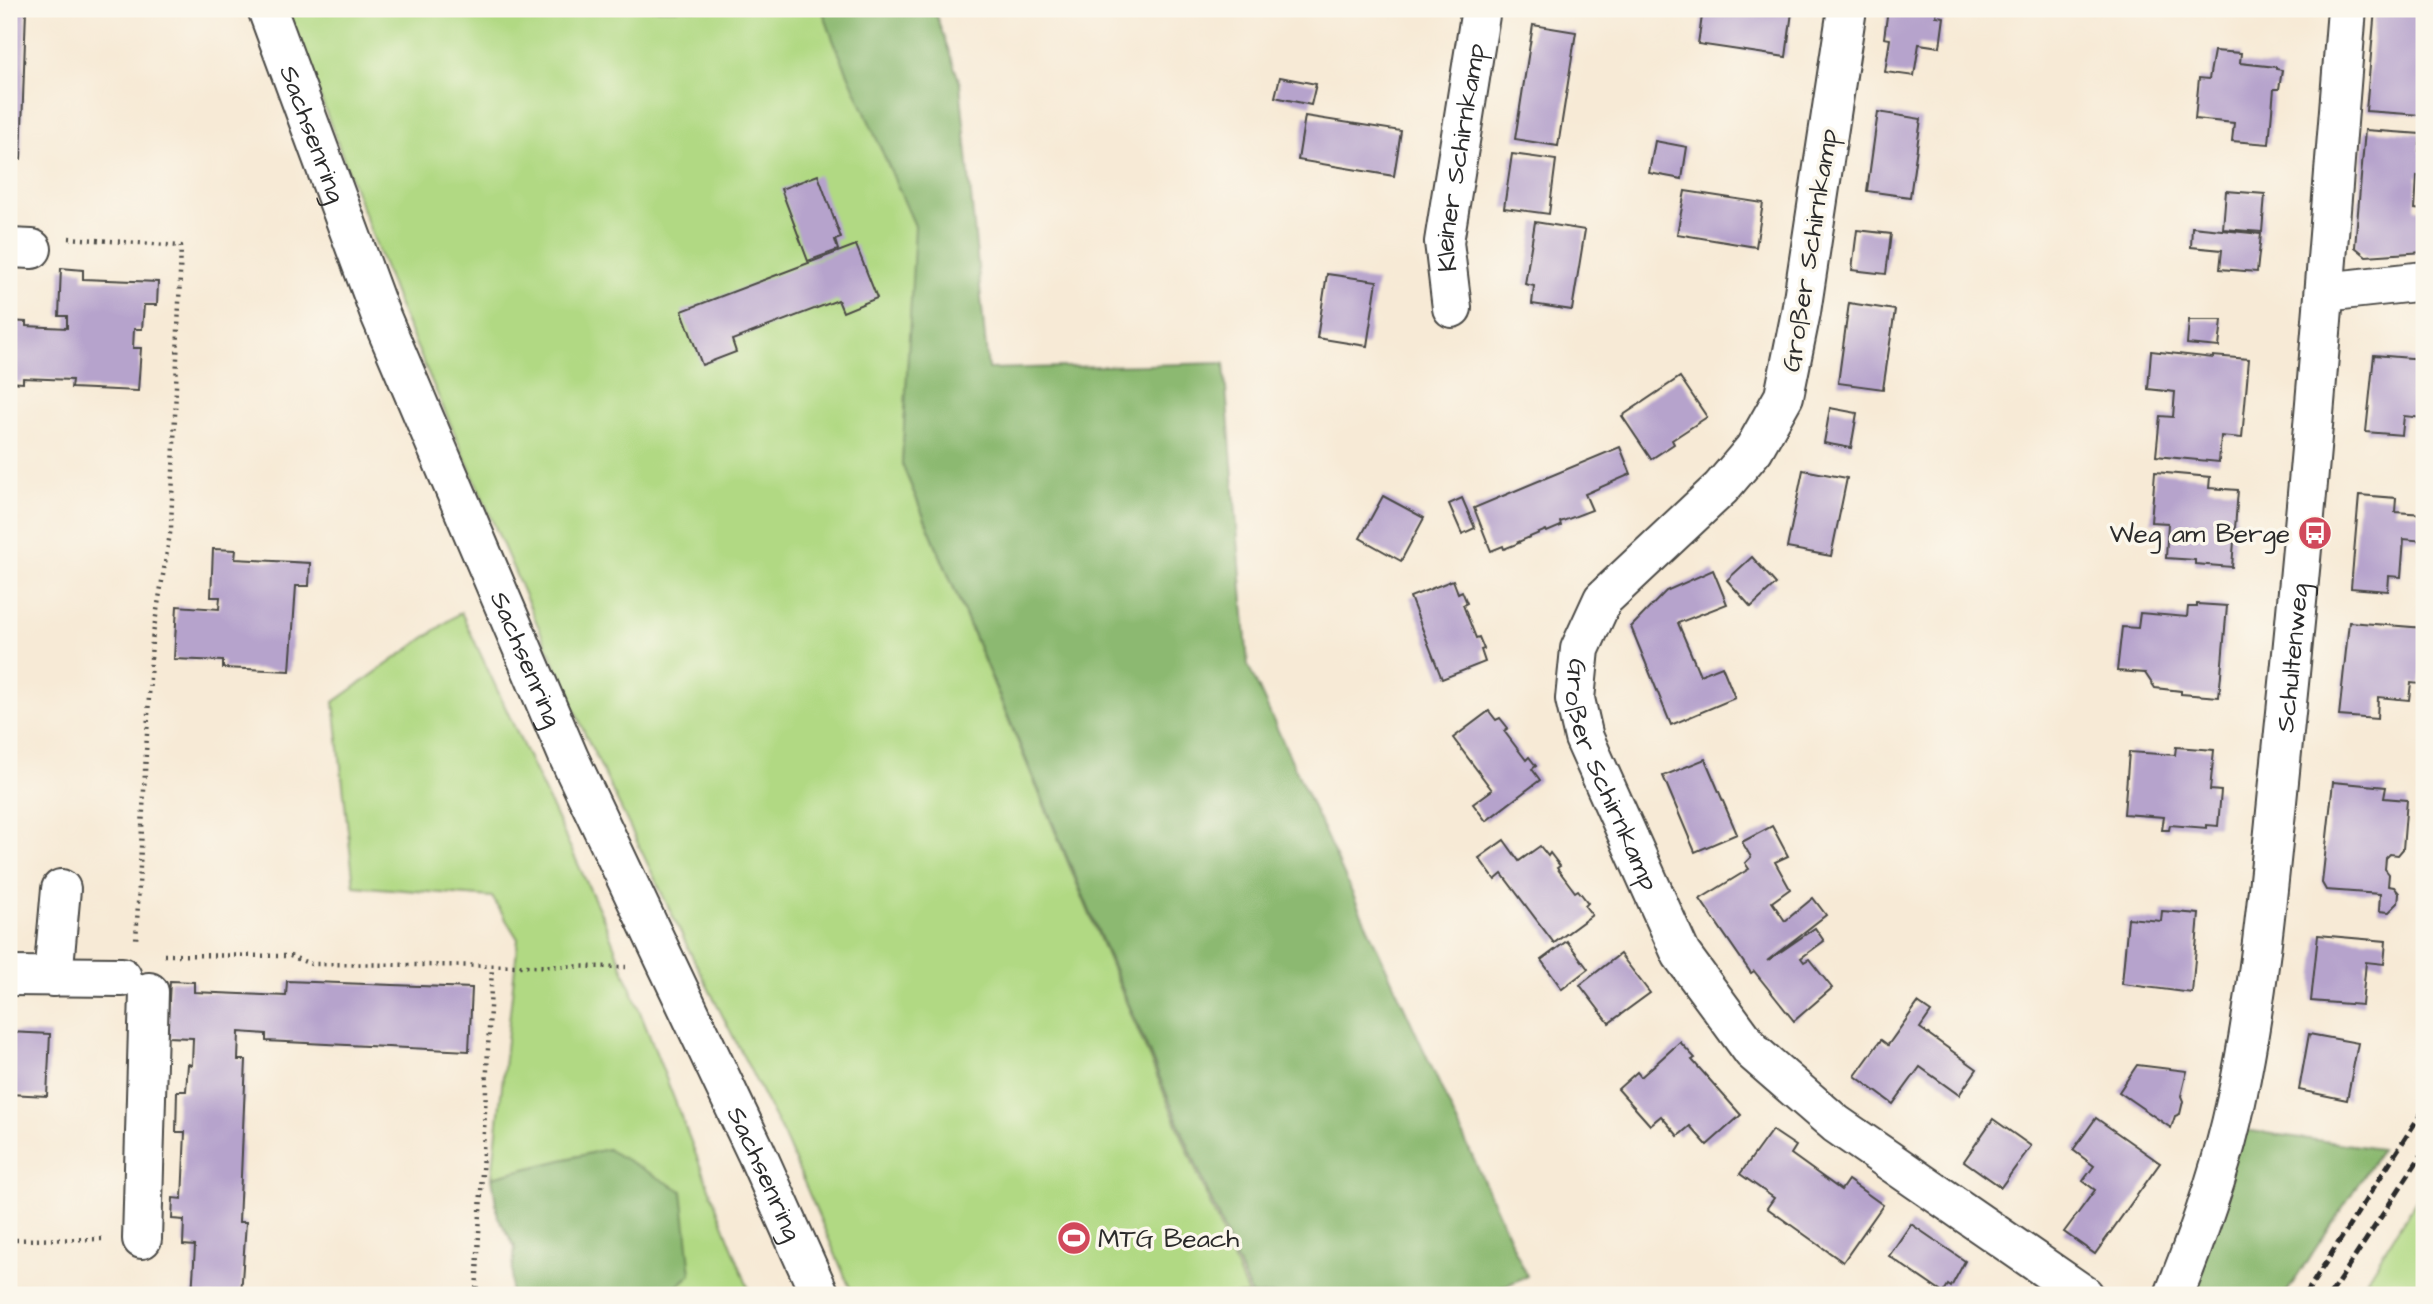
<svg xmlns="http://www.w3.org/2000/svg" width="2433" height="1304" font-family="'Architects Daughter',sans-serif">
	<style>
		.green { fill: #b1d983; stroke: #6e8257; stroke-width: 2 }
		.forest { fill: #8cb971; stroke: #5c724e; stroke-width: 2 }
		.building { fill: #b6a3cc }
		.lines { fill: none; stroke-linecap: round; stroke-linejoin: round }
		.minor-casing { stroke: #4a4845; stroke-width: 42 }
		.path { stroke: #4a4845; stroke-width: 4.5; stroke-dasharray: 2 5; stroke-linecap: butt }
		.minor { stroke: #fff; stroke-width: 38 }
		.rail { stroke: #2b2b2b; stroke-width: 5; stroke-dasharray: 10 5; stroke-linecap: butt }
		.labels { text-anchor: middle; stroke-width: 7; stroke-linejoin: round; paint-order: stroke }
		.street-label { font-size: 26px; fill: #2b2b2b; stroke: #fbf7ec }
		.poi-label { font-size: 26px; fill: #2b2b2b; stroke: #fbf7ec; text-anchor: end }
	</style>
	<rect width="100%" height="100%" fill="#fbf7ec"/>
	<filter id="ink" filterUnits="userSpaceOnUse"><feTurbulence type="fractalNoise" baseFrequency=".0143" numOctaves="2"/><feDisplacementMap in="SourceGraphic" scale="14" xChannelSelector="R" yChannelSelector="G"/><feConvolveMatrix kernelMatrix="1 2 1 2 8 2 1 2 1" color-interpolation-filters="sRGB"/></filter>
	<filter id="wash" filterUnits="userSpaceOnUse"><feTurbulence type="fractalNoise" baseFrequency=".00686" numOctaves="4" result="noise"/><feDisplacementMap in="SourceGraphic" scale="28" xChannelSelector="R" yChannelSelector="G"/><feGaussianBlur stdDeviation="1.57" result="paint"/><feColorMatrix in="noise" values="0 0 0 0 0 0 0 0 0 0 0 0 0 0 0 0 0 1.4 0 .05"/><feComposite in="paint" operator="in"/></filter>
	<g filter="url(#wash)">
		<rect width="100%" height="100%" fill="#f7ead6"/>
		<!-- green -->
		<g class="green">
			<path d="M287 9H822L834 42 916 226 902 464 1248 1295H853L784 1136 692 956 586 736 399 306Z"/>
			<path d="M461 612 604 920 751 1295H667L691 1274 608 1149 492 1177 518 939 492 897 354 886 334 702Z"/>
			<path d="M2424 1188V1295H2357Z"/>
		</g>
		<!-- forest -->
		<g class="forest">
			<path d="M822 9H934L960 83 988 369 1224 363 1248 665 1527 1276 1485 1295H1251L902 464 915 226 834 42Z"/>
			<path d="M2230 1128 2381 1149 2285 1295H2176Z"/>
			<path d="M607 1149 682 1191 691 1274 667 1295H510L515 1247 498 1217 492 1177Z"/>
		</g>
		<g id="blocks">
			<!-- building -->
			<g class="building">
				<path d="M9 9H26L21 159 9 158Z"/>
				<path d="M1703 9H1780L1792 12 1786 57 1698 44Z"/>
				<path d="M1888 9H1937L1936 16 1944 17 1940 47 1919 44 1914 76 1885 72 1890 39 1884 38Z"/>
				<path d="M2375 9H2424V98L2421 115 2366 111Z"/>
				<path d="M1533 25 1576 32 1558 146 1515 139Z"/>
				<path d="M2214 51 2241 53 2240 63 2276 67V69L2282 70 2279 89H2274L2269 144 2232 141 2234 123 2195 119 2199 78 2209 79Z"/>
				<path d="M1280 77 1316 84 1311 105 1275 97Z"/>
				<path d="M1878 112 1921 119 1910 197 1867 191Z"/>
				<path d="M1305 116 1401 131 1394 176 1298 160Z"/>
				<path d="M2365 130 2421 134 2419 151H2424V177L2417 176 2415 209 2423 210 2424 252 2366 256 2355 247Z"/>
				<path d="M1655 141 1687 147 1682 179 1649 173Z"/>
				<path d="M1512 154 1556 160 1549 214 1504 208Z"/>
				<path d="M818 175 841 238 835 240 838 250 808 261 781 189Z"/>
				<path d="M1685 191 1763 203 1756 247 1677 234Z"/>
				<path d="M2226 191 2265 194 2262 232 2223 229Z"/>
				<path d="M1535 222 1585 230 1572 310 1532 304 1534 286 1525 284Z"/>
				<path d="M2192 227 2261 234 2257 272 2220 269 2222 250 2191 247Z"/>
				<path d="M1857 230 1891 234 1886 274 1852 270Z"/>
				<path d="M856 245 877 298 843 312 838 300 732 340 736 352 702 365 682 311Z"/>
				<path d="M61 268 83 270V279L158 282 157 305H144L142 329H134L133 348H141L138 391 71 388 72 380 23 378V383L9 382V321L26 322V326L67 328V316H59Z"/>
				<path d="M1327 274 1377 281 1367 346 1317 338Z"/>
				<path d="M1849 303 1895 310 1883 389 1838 383Z"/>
				<path d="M2189 320H2222L2219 347 2187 344Z"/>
				<path d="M2151 351 2213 358V356L2249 359 2242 438 2221 436 2219 462 2156 456 2160 416 2173 417 2175 392 2148 389Z"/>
				<path d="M2374 355 2423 359 2424 418 2404 416 2402 435 2366 432Z"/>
				<path d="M1680 377 1707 417 1672 440 1674 444 1651 459 1622 416Z"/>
				<path d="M1830 408 1857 413 1851 448 1824 443Z"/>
				<path d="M1620 447 1631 474 1585 494 1592 510 1560 522 1561 526 1547 532 1546 530 1518 542 1519 543 1504 549 1503 546 1491 551 1474 508Z"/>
				<path d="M1803 470 1847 478 1831 556 1787 548Z"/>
				<path d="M2155 472 2210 477 2209 488 2238 490 2232 567 2195 564V560L2166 558 2168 523 2151 522Z"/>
				<path d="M2359 495 2396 498 2395 512 2424 514V541L2404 539 2401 577 2389 576 2388 591 2351 588Z"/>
				<path d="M1383 496 1424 518 1401 561 1360 538Z"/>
				<path d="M1462 498 1475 528 1462 534 1449 504Z"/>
				<path d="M213 549 236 550 235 559 310 563 309 586H296L290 671 223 668V661L174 659 177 606 219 609 220 597H211Z"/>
				<path d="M1752 557 1776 584 1751 607 1727 580Z"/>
				<path d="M1713 570 1727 604 1678 623 1700 675 1722 666 1735 698 1671 725 1631 627 1666 591Z"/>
				<path d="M1453 580 1458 593 1462 591 1467 603 1463 605 1476 638 1479 637 1484 649 1481 650 1485 662 1442 679 1410 597Z"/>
				<path d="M2197 604 2227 606 2219 697 2181 694V691L2155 688 2145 673 2117 671 2122 627 2138 628 2140 613 2187 617 2188 607H2197Z"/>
				<path d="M2349 622 2424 628 2420 684 2411 683 2409 700 2378 697 2377 719 2339 716Z"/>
				<path d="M1489 711 1496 720 1500 718 1508 728 1504 731 1526 760 1529 757 1536 766 1532 769 1540 780 1486 821 1473 804 1492 790 1453 738Z"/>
				<path d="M2176 747 2214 750 2210 790 2221 791 2218 826 2207 825V828L2170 825 2169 830H2162L2164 817 2124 814 2129 752 2175 755Z"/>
				<path d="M1705 759 1737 834 1695 852 1663 776Z"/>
				<path d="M2333 782 2386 787 2384 798 2407 800 2403 849 2398 855 2390 854 2386 858 2385 869 2389 874 2388 886 2394 887 2399 893 2398 903 2389 912 2379 911 2380 894 2326 890 2322 883Z"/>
				<path d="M1772 826 1788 856 1775 862 1790 889 1772 902 1785 921 1813 898 1826 915 1767 961 1815 928 1824 941 1801 958 1804 962 1809 959 1832 988 1794 1021 1754 971 1751 973 1700 899 1749 869 1745 863 1751 857 1742 842Z"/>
				<path d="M1504 840 1519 861 1540 846 1548 856 1550 853 1560 866 1557 868 1575 892 1578 890 1588 903 1585 906 1592 915 1554 943 1502 874 1495 880 1479 858Z"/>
				<path d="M2162 911 2199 914 2192 993 2122 984 2128 918 2161 921Z"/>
				<path d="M2318 935 2386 941 2384 964 2366 962 2362 1005 2311 1001Z"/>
				<path d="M1567 941 1588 969 1562 989 1541 960Z"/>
				<path d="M1620 954 1650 993 1609 1023 1580 985Z"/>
				<path d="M170 981 194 982V992L286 996 287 981 472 988 469 1051 266 1041V1034L239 1032 238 1060H246L239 1222H246L241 1295H192L195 1246 183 1245 184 1220 172 1219 173 1198 182 1199 185 1132H176L177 1091H186L188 1064 192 1065 193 1038 167 1037Z"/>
				<path d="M1918 1003 1931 1012 1920 1028 1977 1069 1959 1095 1920 1067 1893 1104 1855 1076 1881 1040 1888 1045Z"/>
				<path d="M9 1032 50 1034 47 1096 9 1094Z"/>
				<path d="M2309 1034 2358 1043 2347 1100 2299 1090Z"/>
				<path d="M1680 1042 1695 1058 1692 1060 1741 1115 1707 1145 1690 1126 1678 1136 1661 1116 1650 1125 1618 1089 1637 1072 1641 1077Z"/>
				<path d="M2137 1065 2187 1071 2181 1096 2183 1101 2180 1114 2175 1116 2171 1128 2119 1092Z"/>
				<path d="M2096 1118 2160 1163 2095 1254 2064 1232 2095 1190 2083 1181 2094 1166 2073 1150Z"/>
				<path d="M1993 1119 2031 1146 2001 1187 1964 1161Z"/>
				<path d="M1772 1130 1796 1146 1791 1154 1841 1190 1848 1180 1883 1205 1843 1262 1767 1208 1774 1198 1740 1174Z"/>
				<path d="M1911 1224 1965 1261 1951 1287 1948 1285 1943 1293 1889 1256Z"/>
			</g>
		</g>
	</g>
	<g filter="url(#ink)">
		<use href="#blocks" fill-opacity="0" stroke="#4a4845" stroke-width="2"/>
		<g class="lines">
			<!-- minor casing -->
			<g class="minor-casing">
				<g id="minor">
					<path id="s1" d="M267 9 380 314 569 758 756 1152 820 1295"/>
					<path id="s2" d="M1847 9 1801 312 1784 396 1754 449 1721 488 1603 599 1580 649 1575 699 1584 738 1681 954 1753 1052 1836 1124 2084 1295"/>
					<path d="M9 248 32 249"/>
					<path d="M2325 292 2424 281"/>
					<path id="s3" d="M1452 308 1444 242 1481 9"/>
					<path d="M9 976 122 977"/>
					<path d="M53 977 61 889"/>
					<path d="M142 1239 149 992"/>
					<path id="s4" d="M2174 1295C2199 1233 2222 1168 2236 1102 2262 981 2271 856 2284 732 2309 492 2328 250 2347 9"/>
				</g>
			</g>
			<!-- path -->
			<g class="path">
				<path d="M69 238 181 246 171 528 152 640 136 941"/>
				<path d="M164 955 290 956 311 964 626 967"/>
				<path d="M9 1240 106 1239"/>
				<path d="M476 1295 492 967"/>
			</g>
			<!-- minor -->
			<use href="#minor" class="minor"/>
			<!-- rail -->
			<g class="rail">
				<path d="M2305 1295 2424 1109"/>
				<path d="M2330 1295 2424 1151"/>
			</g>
		</g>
	</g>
	<!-- icons -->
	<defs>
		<g id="bus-disc" transform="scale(1.75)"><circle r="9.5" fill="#d1495b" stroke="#fbf7ec"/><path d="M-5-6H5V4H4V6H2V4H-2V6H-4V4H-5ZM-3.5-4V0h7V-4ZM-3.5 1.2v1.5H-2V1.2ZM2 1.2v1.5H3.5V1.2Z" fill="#fff"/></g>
		<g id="stadium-disc" transform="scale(1.75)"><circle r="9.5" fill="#d1495b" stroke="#fbf7ec"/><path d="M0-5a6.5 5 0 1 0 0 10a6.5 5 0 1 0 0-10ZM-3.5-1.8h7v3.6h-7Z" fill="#fff"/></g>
	</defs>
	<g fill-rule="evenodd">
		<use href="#bus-disc" x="2315" y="533"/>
		<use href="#stadium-disc" x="1074" y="1238"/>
	</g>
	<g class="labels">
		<!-- street labels -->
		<g class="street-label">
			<text dy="9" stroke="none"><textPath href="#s1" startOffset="133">Sachsenring</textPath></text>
			<text dy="9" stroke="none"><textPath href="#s3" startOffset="152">Kleiner Schirnkamp</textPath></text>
			<text transform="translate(1809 250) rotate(-81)" y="9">Großer Schirnkamp</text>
			<text dy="9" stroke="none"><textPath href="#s4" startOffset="651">Schultenweg</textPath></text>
			<text dy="9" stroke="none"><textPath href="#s1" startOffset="700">Sachsenring</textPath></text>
			<text dy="9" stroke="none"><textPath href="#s2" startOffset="854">Großer Schirnkamp</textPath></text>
			<text dy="9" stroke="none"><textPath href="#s1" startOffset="1267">Sachsenring</textPath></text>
		</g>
		<!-- poi labels -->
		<g class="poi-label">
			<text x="2290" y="542">Weg am Berge</text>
			<text x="1098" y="1247" text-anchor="start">MTG Beach</text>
		</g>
	</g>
	<!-- margin -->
	<rect width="2433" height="1304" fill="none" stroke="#fbf7ec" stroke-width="35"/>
</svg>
